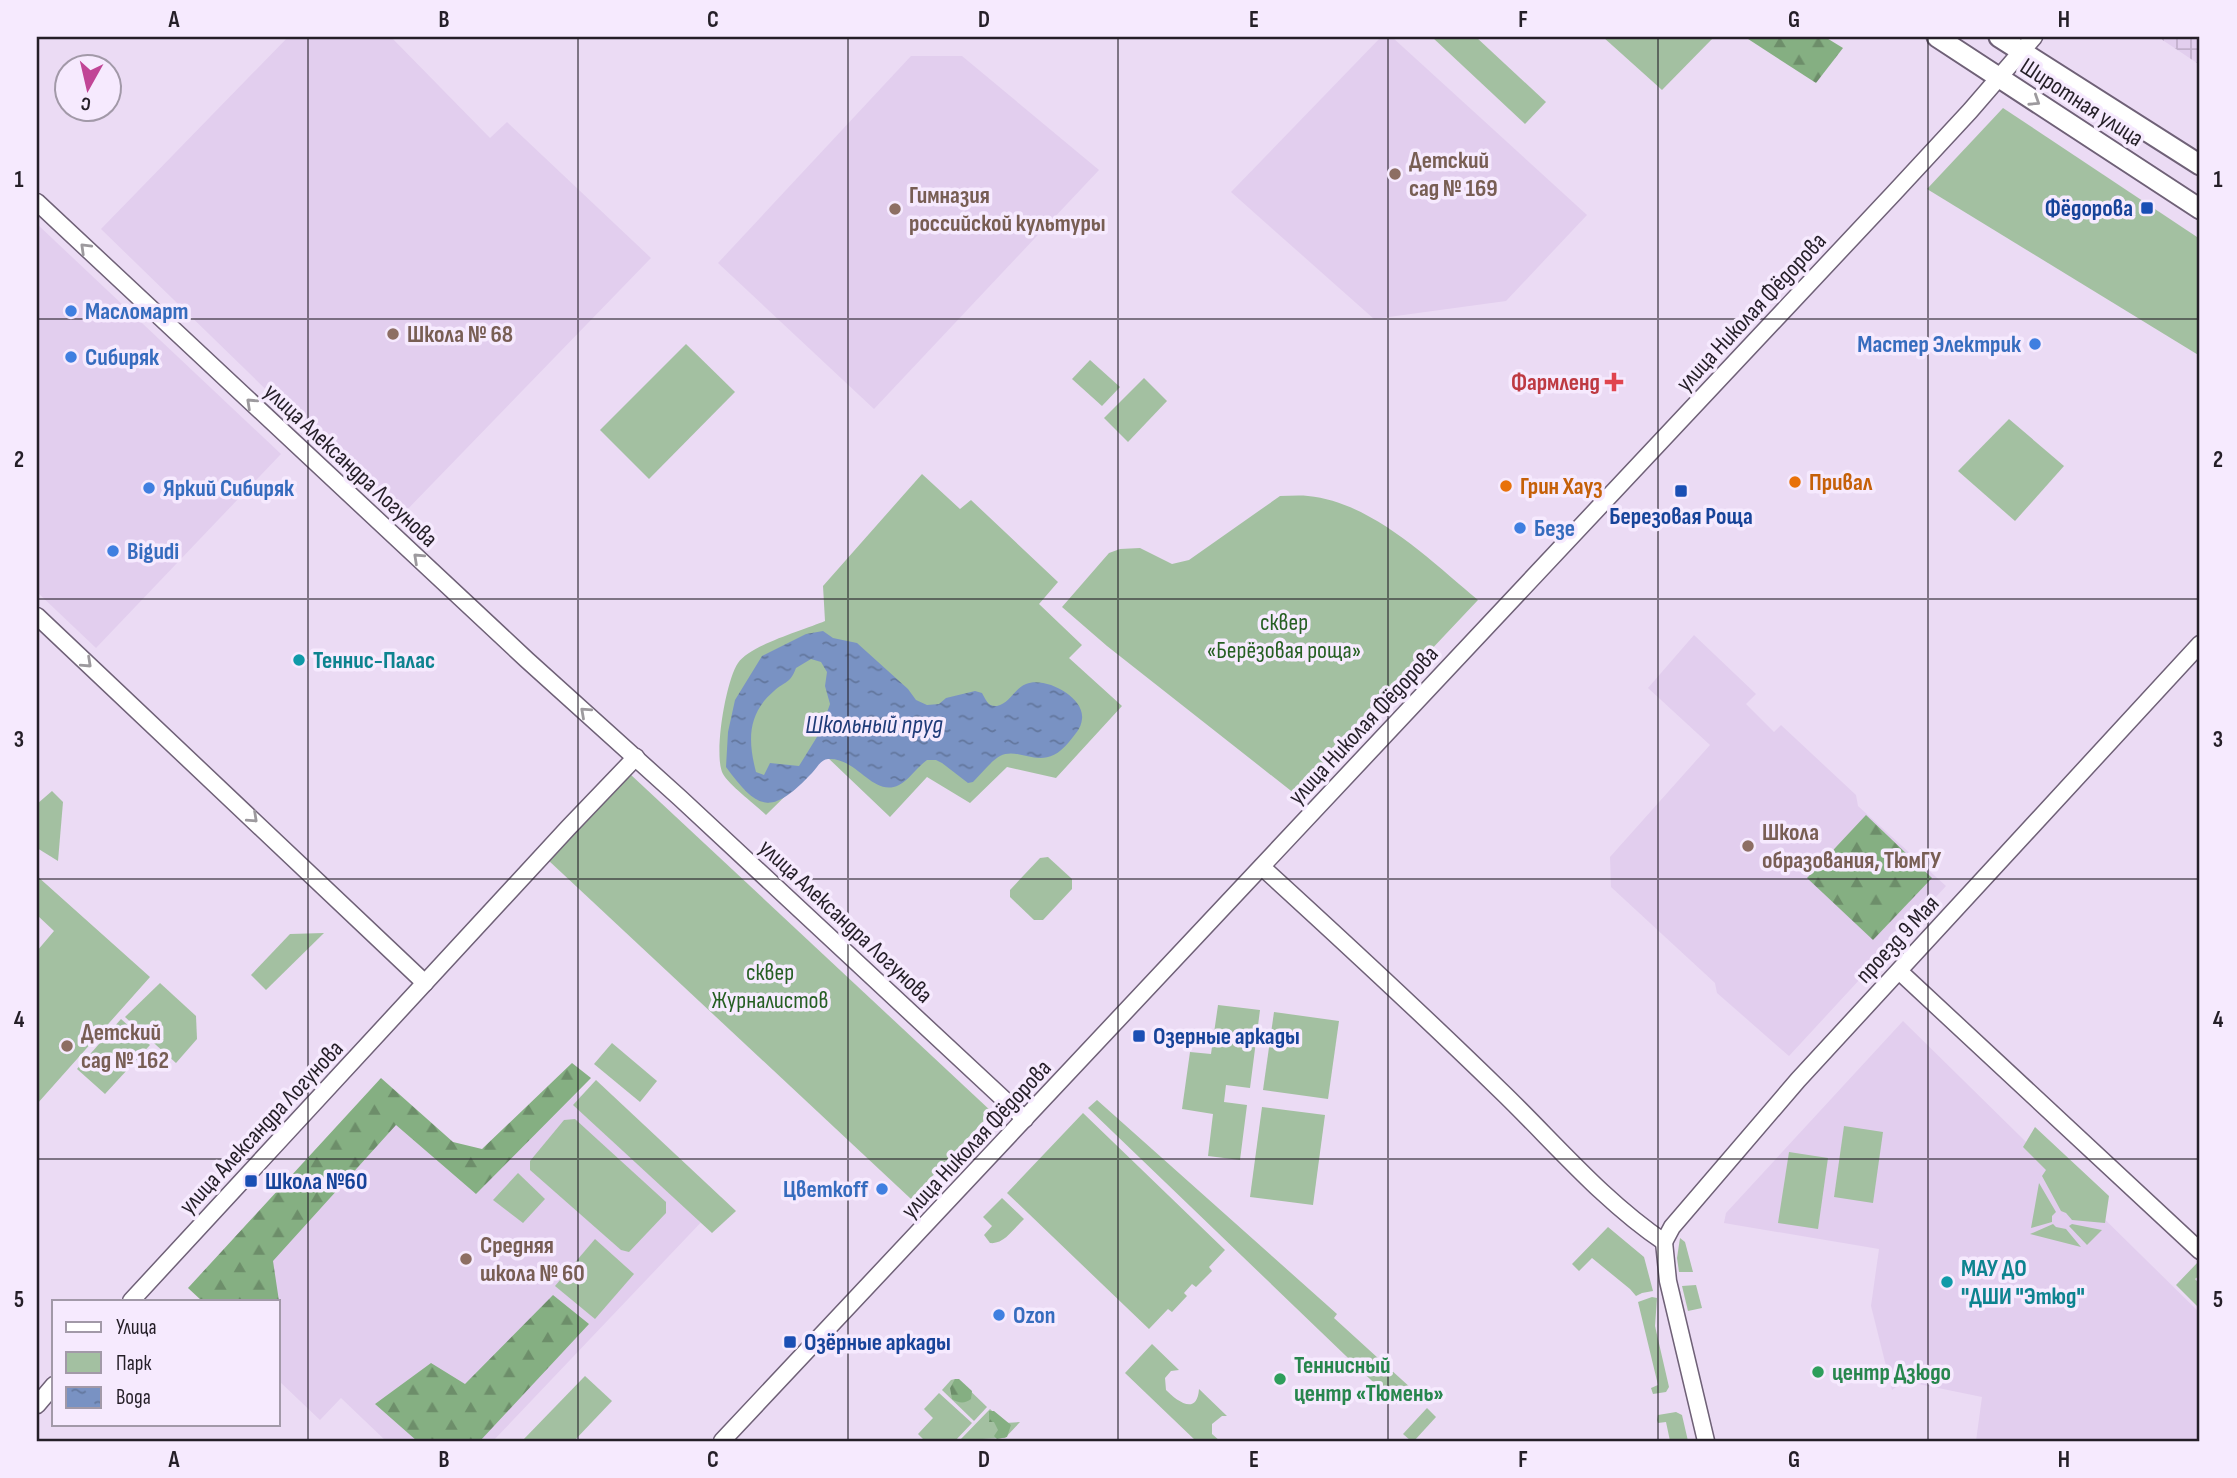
<svg xmlns="http://www.w3.org/2000/svg" width="2237" height="1478" font-family="'Sofia Sans Condensed',sans-serif">
	<style>
		.built { fill: #e2ceee }
		.industrial { fill: url(#industrial-grid) }
		.green { fill: #a3c0a1 }
		.forest { fill: url(#forest-firs) }
		.water { fill: url(#water-ripples); fill-rule: evenodd }
		.lines { fill: none; stroke-linecap: round; stroke-linejoin: round }
		.minor-casing { stroke: #6f6177; stroke-width: 19 }
		.major-casing { stroke: #6f6177; stroke-width: 23 }
		.minor { stroke: #fff; stroke-width: 16 }
		.major { stroke: #fff; stroke-width: 19 }
		.oneway { stroke: #9d9a9e }
		.grid { fill: none; stroke: #251f28; stroke-width: 2; stroke-opacity: 0.55 }
		.education-dot { fill: #8d6e63; stroke: #f6eafe; stroke-width: 2.5 }
		.transit-dot { fill: #1a4fb4; stroke: #f6eafe; stroke-width: 2.5 }
		.shop-dot { fill: #3f7fe0; stroke: #f6eafe; stroke-width: 2.5 }
		.health-dot { fill: #e0444e; stroke: #f6eafe; stroke-width: 2.5 }
		.food-dot { fill: #e8710a; stroke: #f6eafe; stroke-width: 2.5 }
		.culture-dot { fill: #0f9aa8; stroke: #f6eafe; stroke-width: 2.5 }
		.leisure-dot { fill: #2e9e5b; stroke: #f6eafe; stroke-width: 2.5 }
		.labels { text-anchor: middle; stroke-width: 7; stroke-linejoin: round; paint-order: stroke }
		.street-label { font-size: 24px; fill: #251f28; stroke: #f6eafe }
		.education-label { font-size: 24px; font-weight: bold; fill: #785e54; stroke: #f6eafe; text-anchor: start }
		.transit-label { font-size: 24px; font-weight: bold; fill: #164399; stroke: #f6eafe; text-anchor: start }
		.shop-label { font-size: 24px; font-weight: bold; fill: #366cbe; stroke: #f6eafe; text-anchor: start }
		.health-label { font-size: 24px; font-weight: bold; fill: #be3a42; stroke: #f6eafe; text-anchor: end }
		.food-label { font-size: 24px; font-weight: bold; fill: #c56008; stroke: #f6eafe; text-anchor: start }
		.park-label { font-size: 24px; fill: #265f23; stroke: #f6eafe }
		.culture-label { font-size: 24px; font-weight: bold; fill: #0d838f; stroke: #f6eafe; text-anchor: start }
		.leisure-label { font-size: 24px; font-weight: bold; fill: #27864d; stroke: #f6eafe; text-anchor: start }
		.water-label { font-size: 26px; font-style: italic; fill: #1f3b78; stroke: #f6eafe }
		.neatline { fill: none; stroke: #251f28; stroke-width: 2.5 }
		.grid-label { font-size: 23px; text-anchor: middle; font-weight: bold; fill: #251f28 }
	</style>
	<defs>
		<pattern id="industrial-grid" width="8" height="8" patternUnits="userSpaceOnUse" patternTransform="scale(1.75)"><rect width="8" height="8" fill="#e2ceee"/><path d="M0 4h8M4 0v8" fill="none" stroke="#c2b0cc"/></pattern>
		<pattern id="forest-firs" width="22" height="20" patternUnits="userSpaceOnUse" patternTransform="scale(1.75)"><rect width="22" height="20" fill="#85af82"/><path d="M5 1l3.5 6h-7zM16 11l3.5 6h-7z" fill="#6d8e6a"/></pattern>
		<pattern id="water-ripples" width="26" height="14" patternUnits="userSpaceOnUse" patternTransform="scale(1.75)"><rect width="26" height="14" fill="#7992c3"/><path d="M2 4q2-2 4 0t4 0M15 11q2-2 4 0t4 0" fill="none" stroke="#63779e"/></pattern>
	</defs>
	<rect width="100%" height="100%" fill="#ebdbf4"/>
	<!-- built -->
	<g class="built">
		<path d="M288 37H391L490 138 507 122 651 258 402 515 288 411 101 229Z"/>
		<path d="M1381 37H1392L1587 215 1506 301 1374 319 1231 192Z"/>
		<path d="M911 56H962L1099 170 874 409 718 263Z"/>
		<path d="M37 224 281 454 96 648 37 592Z"/>
		<path d="M1694 635 1756 694 1746 704 1774 732 1781 725 1856 795 1858 806 1946 886 1789 1056 1717 993 1715 983 1611 887 1610 857 1710 745 1648 688Z"/>
		<path d="M1903 1021 2200 1313V1441H1976L1982 1397 1904 1381 1892 1390 1871 1306 1879 1249 1724 1223 1726 1213Z"/>
		<path d="M568 1084 707 1216 493 1441H386L341 1398 320 1420 278 1380V1301H224L403 1114 474 1182Z"/>
	</g>
	<!-- industrial -->
	<path class="industrial" d="M2158 37H2200V65Z"/>
	<!-- green -->
	<g class="green">
		<path d="M1432 37H1476L1546 102 1525 124Z"/>
		<path d="M1603 37H1714L1662 90Z"/>
		<path d="M2003 108 2200 239V356L1927 189Z"/>
		<path d="M686 344 735 392 649 479 600 430Z"/>
		<path d="M1090 360 1120 387 1102 406 1072 379Z"/>
		<path d="M1144 378 1167 401 1128 442 1104 418Z"/>
		<path d="M2009 419 2064 466 2015 521 1958 471Z"/>
		<path d="M922 474 960 509 971 500 1058 582 1039 604 1082 645 1069 658 1122 706 1056 778 1007 767 970 803 927 777 890 817 826 756 766 815C756 805 729 785 723 774 713 756 726 680 738 663 750 645 804 630 825 621L823 586Z"/>
		<path d="M1280 496C1289 496 1299 495 1308 496 1372 502 1431 561 1478 600L1295 794 1107 646 1062 607 1109 553 1120 549 1140 548 1172 564 1189 560Z"/>
		<path d="M630 774 992 1112 911 1199 548 860Z"/>
		<path d="M52 791 63 802 58 861 37 848V804Z"/>
		<path d="M1048 857 1072 879V889L1043 920H1034L1010 897V890L1040 858Z"/>
		<path d="M37 876 150 977 37 1104V951L54 931 37 915Z"/>
		<path d="M324 933 266 990 251 975 290 934Z"/>
		<path d="M160 983 196 1016 197 1039 176 1063 125 1017Z"/>
		<path d="M1218 1005 1260 1010 1250 1088 1226 1085 1224 1102 1247 1105 1240 1160 1208 1156 1213 1114 1182 1109 1190 1052 1211 1054Z"/>
		<path d="M1274 1012 1339 1021 1328 1099 1263 1090Z"/>
		<path d="M121 1019 150 1045 105 1094 77 1069Z"/>
		<path d="M612 1043 657 1081 640 1102 594 1064Z"/>
		<path d="M596 1080 736 1211 712 1233 573 1105Z"/>
		<path d="M1097 1100 1337 1314 1334 1318 1412 1389 1396 1404 1088 1108Z"/>
		<path d="M1262 1107 1325 1115 1313 1205 1250 1197Z"/>
		<path d="M1083 1113 1225 1250 1209 1267 1212 1271 1196 1287 1192 1284 1184 1293 1187 1296 1172 1312 1168 1309 1149 1329 1007 1193Z"/>
		<path d="M575 1119 666 1202V1213L629 1252 621 1250 530 1170V1161L564 1120Z"/>
		<path d="M1844 1126 1883 1132 1873 1203 1834 1197Z"/>
		<path d="M2035 1127 2109 1196 2105 1223 2072 1220 2066 1213 2061 1211 2042 1176 2046 1170 2023 1147Z"/>
		<path d="M1789 1152 1828 1158 1818 1229 1778 1223Z"/>
		<path d="M518 1173 545 1199 523 1223 493 1200Z"/>
		<path d="M2039 1183 2056 1212 2052 1216V1222L2031 1228Z"/>
		<path d="M1002 1198 1024 1219C1014 1228 1004 1245 990 1243L984 1235 992 1226 983 1217Z"/>
		<path d="M2053 1224 2056 1227 2066 1229 2081 1247 2030 1234Z"/>
		<path d="M2072 1224 2102 1230 2087 1245 2069 1226Z"/>
		<path d="M1608 1227 1644 1257 1653 1291 1642 1293 1636 1296 1630 1289 1592 1258 1579 1271 1572 1264Z"/>
		<path d="M1680 1238 1685 1242 1693 1272H1679L1677 1258Z"/>
		<path d="M595 1239 634 1274 595 1319 555 1286Z"/>
		<path d="M2199 1261 2200 1275 2195 1279 2200 1284V1309L2176 1285Z"/>
		<path d="M1696 1285 1702 1308 1688 1311 1682 1286Z"/>
		<path d="M1652 1297 1657 1298 1655 1326 1669 1387 1666 1392 1653 1394 1651 1388 1658 1385 1638 1302Z"/>
		<path d="M1152 1344 1179 1370 1171 1371 1165 1378 1166 1390C1176 1400 1197 1417 1199 1389L1227 1416H1222L1212 1424V1434L1220 1441H1196L1125 1373Z"/>
		<path d="M585 1376 612 1401 574 1441H522Z"/>
		<path d="M955 1379 959 1380 987 1407 974 1421 942 1390 951 1380Z"/>
		<path d="M939 1393 972 1423 955 1441H925L918 1434 933 1418 924 1409Z"/>
		<path d="M1427 1408 1436 1417 1414 1441H1411L1403 1434Z"/>
		<path d="M990 1409 1005 1423 1020 1422 1005 1438 960 1440Z"/>
		<path d="M1676 1412 1682 1415 1688 1441H1670L1666 1422 1658 1423 1657 1420 1658 1415Z"/>
	</g>
	<!-- forest -->
	<g class="forest">
		<path d="M1745 37H1825L1843 48 1816 83Z"/>
		<path d="M1866 815 1932 878 1873 940 1807 878Z"/>
		<path d="M572 1063 591 1078 476 1194 396 1125 273 1261 279 1301 278 1302 202 1301 188 1288 381 1078 453 1142 482 1149Z"/>
		<path d="M553 1295 589 1324 480 1441H417L375 1404 431 1363 465 1384Z"/>
		<path d="M955 1379H959L972 1391 971 1399C965 1404 958 1403 952 1399L950 1388Z"/>
		<path d="M989 1411H994L1011 1425 1007 1437 997 1439 994 1436 998 1430 994 1422H989Z"/>
	</g>
	<!-- water -->
	<path class="water" d="M823 631 833 638 857 643 908 689 916 700 927 705 939 704 946 698 975 691 982 693C986 700 988 707 997 706 1009 704 1015 688 1026 684 1045 676 1085 697 1082 719 1081 729 1075 734 1069 742 1042 775 1021 745 1000 756 991 761 981 774 973 782L968 783 942 763 936 760H927C917 767 909 780 899 785 873 798 857 757 828 759 820 760 817 768 812 773 772 815 759 812 726 767L728 732 735 700 762 656 806 634ZM811 659 821 662 827 672 825 686 830 704 820 732 799 766 770 763 764 775 756 772C748 741 747 714 774 691 785 681 790 684 796 668Z"/>
	<g class="lines">
		<!-- minor casing -->
		<g class="minor-casing">
			<g id="minor">
				<path d="M37 202 527 660 680 798 1025 1119"/>
				<path d="M37 616 425 983"/>
				<path d="M1262 867C1342 940 1422 1014 1500 1090 1554 1142 1602 1200 1664 1242"/>
				<path d="M1899 971 2200 1251"/>
				<path d="M1664 1242 1672 1227 1798 1080 2200 644"/>
				<path d="M1664 1242 1668 1281 1706 1441"/>
				<path d="M131 1301 568 828 636 757"/>
				<path d="M37 1405 54 1385"/>
				<path d="M722 1441 1894 193 1970 111 2034 37"/>
			</g>
		</g>
		<!-- major casing -->
		<g class="major-casing">
			<g id="major">
				<path d="M1937 37 2200 209"/>
				<path d="M1999 37 2200 165"/>
			</g>
		</g>
		<!-- minor -->
		<use href="#minor" class="minor"/>
		<!-- major -->
		<use href="#major" class="major"/>
	</g>
	<!-- one-way arrows -->
	<defs><path id="oneway-chevron" d="M-2-3.5L2.5 0L-2 3.5" fill="none" stroke-width="1.6" stroke-linecap="round" stroke-linejoin="round" transform="scale(1.75)"/></defs>
	<g class="oneway">
		<use href="#oneway-chevron" transform="translate(2035 101) rotate(33)"/>
		<use href="#oneway-chevron" transform="translate(85 248) rotate(-136)"/>
		<use href="#oneway-chevron" transform="translate(251 403) rotate(-137)"/>
		<use href="#oneway-chevron" transform="translate(418 558) rotate(-137)"/>
		<use href="#oneway-chevron" transform="translate(87 663) rotate(43)"/>
		<use href="#oneway-chevron" transform="translate(585 712) rotate(-138)"/>
		<use href="#oneway-chevron" transform="translate(253 818) rotate(43)"/>
	</g>
	<!-- grid -->
	<path class="grid" d="M308 37V1441M578 37V1441M848 37V1441M1118 37V1441M1388 37V1441M1658 37V1441M1928 37V1441M37 319H2200M37 599H2200M37 879H2200M37 1159H2200"/>
	<!-- markers -->
	<g class="education-dot">
		<circle cx="1395" cy="174" r="7"/>
		<circle cx="895" cy="209" r="7"/>
		<circle cx="393" cy="334" r="7"/>
		<circle cx="1748" cy="846" r="7"/>
		<circle cx="67" cy="1046" r="7"/>
		<circle cx="466" cy="1259" r="7"/>
	</g>
	<g class="transit-dot">
		<rect x="2140" y="201" width="14" height="14" rx="3.5"/>
		<rect x="1674" y="484" width="14" height="14" rx="3.5"/>
		<rect x="1132" y="1029" width="14" height="14" rx="3.5"/>
		<rect x="244" y="1174" width="14" height="14" rx="3.5"/>
		<rect x="783" y="1335" width="14" height="14" rx="3.5"/>
	</g>
	<g class="shop-dot">
		<circle cx="71" cy="311" r="7"/>
		<circle cx="2035" cy="344" r="7"/>
		<circle cx="71" cy="357" r="7"/>
		<circle cx="149" cy="488" r="7"/>
		<circle cx="1520" cy="528" r="7"/>
		<circle cx="113" cy="551" r="7"/>
		<circle cx="882" cy="1189" r="7"/>
		<circle cx="999" cy="1315" r="7"/>
	</g>
	<path class="health-dot" d="M1610.5 371.5h7v7h7v7h-7v7h-7v-7h-7v-7h7z"/>
	<g class="food-dot">
		<circle cx="1795" cy="482" r="7"/>
		<circle cx="1506" cy="486" r="7"/>
	</g>
	<g class="culture-dot">
		<circle cx="299" cy="660" r="7"/>
		<circle cx="1947" cy="1282" r="7"/>
	</g>
	<g class="leisure-dot">
		<circle cx="1818" cy="1372" r="7"/>
		<circle cx="1280" cy="1379" r="7"/>
	</g>
	<g class="labels">
		<!-- street labels -->
		<g class="street-label">
			<text transform="translate(2082 102) rotate(33)" y="8">Широтная улица</text>
			<text transform="translate(1751 312) rotate(-47)" y="8">улица Николая Фёдорова</text>
			<text transform="translate(351 465) rotate(43)" y="8">улица Александра Логунова</text>
			<text transform="translate(1363 725) rotate(-47)" y="8">улица Николая Фёдорова</text>
			<text transform="translate(846 921) rotate(43)" y="8">улица Александра Логунова</text>
			<text transform="translate(1897 939) rotate(-47)" y="8">проезд 9 Мая</text>
			<text transform="translate(261 1127) rotate(-47)" y="8">улица Александра Логунова</text>
			<text transform="translate(976 1139) rotate(-47)" y="8">улица Николая Фёдорова</text>
		</g>
		<!-- education labels -->
		<g class="education-label">
			<text x="1409" y="168">Детский<tspan x="1409" dy="28">сад № 169</tspan></text>
			<text x="909" y="203">Гимназия<tspan x="909" dy="28">российской культуры</tspan></text>
			<text x="407" y="342">Школа № 68</text>
			<text x="1762" y="840">Школа<tspan x="1762" dy="28">образования, ТюмГУ</tspan></text>
			<text x="81" y="1040">Детский<tspan x="81" dy="28">сад № 162</tspan></text>
			<text x="480" y="1253">Средняя<tspan x="480" dy="28">школа № 60</tspan></text>
		</g>
		<!-- transit labels -->
		<g class="transit-label">
			<text x="2133" y="216" text-anchor="end">Фёдорова</text>
			<text x="1681" y="524" text-anchor="middle">Березовая Роща</text>
			<text x="1153" y="1044">Озерные аркады</text>
			<text x="265" y="1189">Школа №60</text>
			<text x="804" y="1350">Озёрные аркады</text>
		</g>
		<!-- shop labels -->
		<g class="shop-label">
			<text x="85" y="319">Масломарт</text>
			<text x="2021" y="352" text-anchor="end">Мастер Электрик</text>
			<text x="85" y="365">Сибиряк</text>
			<text x="163" y="496">Яркий Сибиряк</text>
			<text x="1534" y="536">Безе</text>
			<text x="127" y="559">Bigudi</text>
			<text x="868" y="1197" text-anchor="end">Цветкоff</text>
			<text x="1013" y="1323">Ozon</text>
		</g>
		<!-- health labels -->
		<g class="health-label">
			<text x="1600" y="390">Фармленд</text>
		</g>
		<!-- food labels -->
		<g class="food-label">
			<text x="1809" y="490">Привал</text>
			<text x="1520" y="494">Грин Хауз</text>
		</g>
		<!-- park labels -->
		<g class="park-label">
			<text x="1284" y="630">сквер<tspan x="1284" dy="28">«Берёзовая роща»</tspan></text>
			<text x="770" y="980">сквер<tspan x="770" dy="28">Журналистов</tspan></text>
		</g>
		<!-- culture labels -->
		<g class="culture-label">
			<text x="313" y="668">Теннис-Палас</text>
			<text x="1961" y="1276">МАУ ДО<tspan x="1961" dy="28">"ДШИ "Этюд"</tspan></text>
		</g>
		<!-- leisure labels -->
		<g class="leisure-label">
			<text x="1294" y="1373">Теннисный<tspan x="1294" dy="28">центр «Тюмень»</tspan></text>
			<text x="1832" y="1380">центр Дзюдо</text>
		</g>
		<!-- water labels -->
		<g class="water-label">
			<text x="874" y="733">Школьный пруд</text>
		</g>
	</g>
	<!-- border -->
	<rect width="2237" height="1478" fill="none" stroke="#f6eafe" stroke-width="77"/>
	<!-- legend -->
	<rect x="52" y="1300" width="228" height="126" fill="#f6eafe" stroke="#a299a8" stroke-width="2"/>
	<rect x="66" y="1322" width="35" height="10" fill="#ffffff" stroke="#a299a8" stroke-width="2"/>
	<text x="116" y="1334" font-size="21" fill="#251f28">Улица</text>
	<rect x="66" y="1352" width="35" height="21" fill="#a3c0a1" stroke="#a299a8" stroke-width="2"/>
	<text x="116" y="1370" font-size="21" fill="#251f28">Парк</text>
	<rect x="66" y="1387" width="35" height="21" fill="url(#water-ripples)" stroke="#a299a8" stroke-width="2"/>
	<text x="116" y="1404" font-size="21" fill="#251f28">Вода</text>
	<!-- north arrow -->
	<g transform="translate(88 88) rotate(188)"><circle r="33" fill="#f6eafe" stroke="#a299a8" stroke-width="2"/>
	<path d="M0-5L12 26L0 18L-12 26Z" fill="#c14596"/>
	<text y="-10" font-size="19" font-weight="bold" text-anchor="middle" fill="#251f28">С</text>
	</g>
	<rect x="38" y="38" width="2160" height="1402" class="neatline"/>
	<g class="grid-label">
		<text x="174" y="27">A</text>
		<text x="444" y="27">B</text>
		<text x="713" y="27">C</text>
		<text x="984" y="27">D</text>
		<text x="1254" y="27">E</text>
		<text x="1523" y="27">F</text>
		<text x="1794" y="27">G</text>
		<text x="2064" y="27">H</text>
		<text x="19" y="187">1</text>
		<text x="2218" y="187">1</text>
		<text x="19" y="467">2</text>
		<text x="2218" y="467">2</text>
		<text x="19" y="747">3</text>
		<text x="2218" y="747">3</text>
		<text x="19" y="1027">4</text>
		<text x="2218" y="1027">4</text>
		<text x="19" y="1307">5</text>
		<text x="2218" y="1307">5</text>
		<text x="174" y="1467">A</text>
		<text x="444" y="1467">B</text>
		<text x="713" y="1467">C</text>
		<text x="984" y="1467">D</text>
		<text x="1254" y="1467">E</text>
		<text x="1523" y="1467">F</text>
		<text x="1794" y="1467">G</text>
		<text x="2064" y="1467">H</text>
	</g>
</svg>
